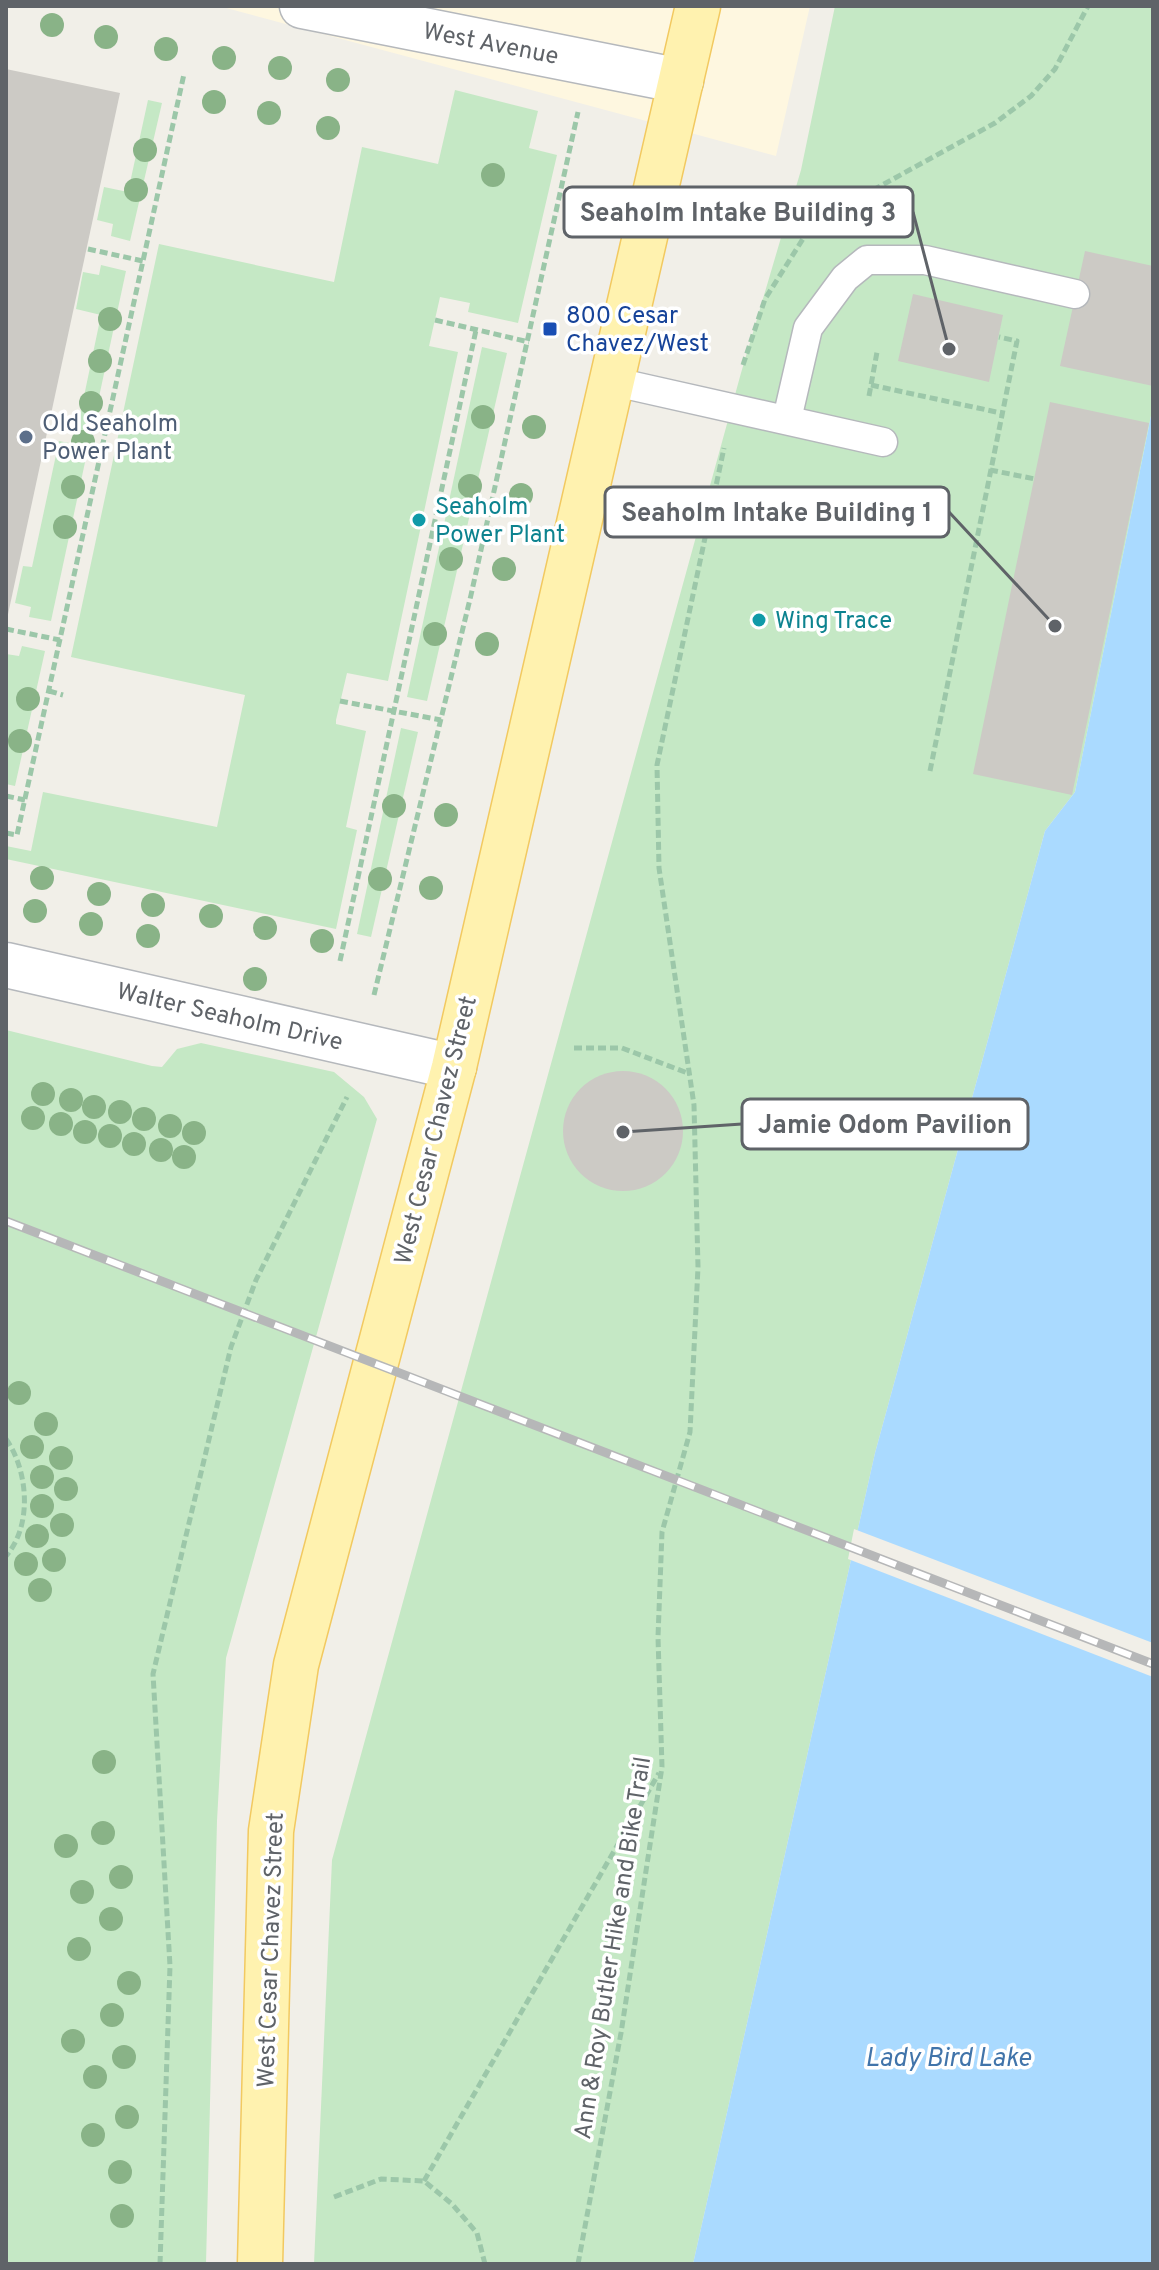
<svg xmlns="http://www.w3.org/2000/svg" width="1159" height="2270" font-family="Overpass,sans-serif">
	<style>
		.commercial { fill: #fef7e0 }
		.green { fill: #c5e8c5 }
		.water { fill: #aadaff }
		.pier { fill: #f1efe8 }
		.building { fill: #cccac5 }
		.lines { fill: none; stroke-linecap: round; stroke-linejoin: round }
		.service-casing { stroke: #b5b8bc; stroke-width: 31 }
		.minor-casing { stroke: #b5b8bc; stroke-width: 47 }
		.primary-casing { stroke: #f2c960; stroke-width: 47 }
		.path { stroke: #9cc7a9; stroke-width: 5; stroke-dasharray: 8 4; stroke-linecap: butt }
		.service { stroke: #fff; stroke-width: 28 }
		.minor { stroke: #fff; stroke-width: 44 }
		.primary { stroke: #fff2af; stroke-width: 44 }
		.rail-casing { stroke: #b6b7b8; stroke-width: 9 }
		.rail { stroke: #fff; stroke-width: 6; stroke-dasharray: 18; stroke-linecap: butt }
		.tree { fill: #89b387 }
		.transit-dot { fill: #1a4fb4; stroke: #fff; stroke-width: 3 }
		.service-dot { fill: #5c6f8a; stroke: #fff; stroke-width: 3 }
		.culture-dot { fill: #0f9aa8; stroke: #fff; stroke-width: 3 }
		.labels { text-anchor: middle; stroke-width: 7; stroke-linejoin: round; paint-order: stroke }
		.street-label { font-size: 24px; fill: #5f6368; stroke: #fff }
		.transit-label { font-size: 24px; fill: #164399; stroke: #fff; text-anchor: start }
		.service-label { font-size: 24px; fill: #4e5e75; stroke: #fff; text-anchor: start }
		.culture-label { font-size: 24px; fill: #0d838f; stroke: #fff; text-anchor: start }
		.water-label { font-size: 26px; font-style: italic; fill: #4174aa; stroke: #fff }
		.leader { fill: none; stroke: #5f6368; stroke-width: 3 }
		.callout-dot { fill: #5f6368; stroke: #fff; stroke-width: 3 }
		.callout { fill: #fff; stroke: #5f6368; stroke-width: 3 }
		.callout-label { font-size: 26px; text-anchor: middle; font-weight: bold; fill: #5f6368 }
	</style>
	<rect width="100%" height="100%" fill="#f1efe8"/>
	<!-- commercial -->
	<path class="commercial" d="M219 6H810L776 156Z"/>
	<!-- green -->
	<g class="green">
		<path d="M835 6H1153V406L1075 792 1045 831 875 1453 693 2264H314L332 1860 741 373 801 170Z"/>
		<path d="M455 90 538 111 529 148 557 155 518 323 468 312 470 303 440 297 429 346 458 352 388 681 347 673 336 720V724L366 731 346 827 357 830 336 929 6 859V846L31 851 43 792 217 827 245 695 71 657 159 244 334 282 362 147 438 164Z"/>
		<path d="M148 100 162 103 130 241 111 236 113 224 97 220 104 187 128 192Z"/>
		<path d="M101 265 126 271 51 621 29 617 31 607 15 603 23 566 32 567 59 441 74 444 101 315 76 309 83 272 99 275Z"/>
		<path d="M482 347 507 353 427 701 407 697Z"/>
		<path d="M22 646 45 651 15 786 6 784V654L19 656Z"/>
		<path d="M401 728 418 732 371 937 357 934Z"/>
		<path d="M6 1030 152 1066 162 1067 177 1049 201 1043 334 1072 364 1097 377 1119 226 1658 217 1821 206 2264H6Z"/>
	</g>
	<!-- water -->
	<path class="water" d="M1153 406V2264H693L875 1453 1045 831 1075 792Z"/>
	<!-- pier -->
	<path class="pier" d="M854 1529 1153 1643V1677L848 1559Z"/>
	<!-- building -->
	<g class="building">
		<path d="M6 69 120 93 7 619H6Z"/>
		<path d="M1085 251 1153 266V386L1060 366Z"/>
		<path d="M913 294 1003 315 989 382 898 361Z"/>
		<path d="M1050 402 1149 423 1072 795 973 774Z"/>
		<circle cx="623" cy="1131" r="60"/>
	</g>
	<g class="lines">
		<!-- service casing -->
		<g class="service-casing">
			<g id="service">
				<path d="M611 381 883 442"/>
				<path d="M787 419 808 328 845 278 867 260H925L1075 294"/>
			</g>
		</g>
		<!-- minor casing -->
		<g class="minor-casing">
			<g id="minor">
				<path d="M302 6 681 81"/>
				<path d="M6 965 454 1067"/>
			</g>
		</g>
		<!-- primary casing -->
		<g class="primary-casing">
			<path id="primary" d="M260 2264 271 1831 296 1665 454 1067 698 6"/>
		</g>
		<!-- path -->
		<g class="path">
			<path d="M88 249 143 261"/>
			<path d="M435 320 529 342"/>
			<path d="M743 365 765 299 813 223 995 123 1031 96 1055 69 1088 6"/>
			<path d="M871 385 1001 413"/>
			<path d="M869 396 877 352"/>
			<path d="M990 470 1035 479"/>
			<path d="M6 629 60 640"/>
			<path d="M49 691 63 695"/>
			<path d="M340 701 441 720"/>
			<path d="M930 771 1017 341 999 337"/>
			<path d="M6 796 25 800"/>
			<path d="M6 833 17 835 184 74"/>
			<path d="M340 961 476 330"/>
			<path d="M374 995 471 595 578 112"/>
			<path d="M574 1048H622L690 1074"/>
			<path d="M6 1439C28 1470 33 1525 6 1556"/>
			<path d="M424 2181 659 1773"/>
			<path d="M334 2197 381 2179 424 2181 452 2204 477 2233 485 2264"/>
			<path d="M160 2264 170 1966 153 1674 231 1347 256 1280 347 1097"/>
			<path d="M578 2264 621 2033 662 1767 658 1637 662 1532 690 1432 698 1267 694 1105 659 868 657 765 724 448"/>
		</g>
		<!-- service -->
		<use href="#service" class="service"/>
		<!-- minor -->
		<use href="#minor" class="minor"/>
		<!-- primary -->
		<use href="#primary" class="primary"/>
		<!-- rail casing -->
		<g class="rail-casing">
			<path id="rail" d="M6 1221 1153 1664"/>
		</g>
		<!-- rail -->
		<use href="#rail" class="rail"/>
	</g>
	<!-- trees -->
	<g class="tree">
		<circle cx="52" cy="25" r="12"/>
		<circle cx="106" cy="37" r="12"/>
		<circle cx="166" cy="49" r="12"/>
		<circle cx="224" cy="58" r="12"/>
		<circle cx="280" cy="68" r="12"/>
		<circle cx="338" cy="80" r="12"/>
		<circle cx="214" cy="102" r="12"/>
		<circle cx="269" cy="113" r="12"/>
		<circle cx="328" cy="128" r="12"/>
		<circle cx="145" cy="150" r="12"/>
		<circle cx="493" cy="175" r="12"/>
		<circle cx="136" cy="190" r="12"/>
		<circle cx="110" cy="319" r="12"/>
		<circle cx="100" cy="361" r="12"/>
		<circle cx="91" cy="403" r="12"/>
		<circle cx="483" cy="417" r="12"/>
		<circle cx="534" cy="427" r="12"/>
		<circle cx="83" cy="442" r="12"/>
		<circle cx="470" cy="486" r="12"/>
		<circle cx="73" cy="487" r="12"/>
		<circle cx="521" cy="495" r="12"/>
		<circle cx="65" cy="527" r="12"/>
		<circle cx="451" cy="559" r="12"/>
		<circle cx="504" cy="569" r="12"/>
		<circle cx="435" cy="634" r="12"/>
		<circle cx="487" cy="644" r="12"/>
		<circle cx="28" cy="699" r="12"/>
		<circle cx="20" cy="741" r="12"/>
		<circle cx="394" cy="806" r="12"/>
		<circle cx="446" cy="815" r="12"/>
		<circle cx="42" cy="878" r="12"/>
		<circle cx="380" cy="879" r="12"/>
		<circle cx="431" cy="888" r="12"/>
		<circle cx="99" cy="894" r="12"/>
		<circle cx="153" cy="905" r="12"/>
		<circle cx="35" cy="911" r="12"/>
		<circle cx="211" cy="916" r="12"/>
		<circle cx="91" cy="924" r="12"/>
		<circle cx="265" cy="928" r="12"/>
		<circle cx="148" cy="936" r="12"/>
		<circle cx="322" cy="941" r="12"/>
		<circle cx="255" cy="979" r="12"/>
		<circle cx="43" cy="1094" r="12"/>
		<circle cx="71" cy="1100" r="12"/>
		<circle cx="94" cy="1107" r="12"/>
		<circle cx="120" cy="1112" r="12"/>
		<circle cx="33" cy="1118" r="12"/>
		<circle cx="144" cy="1119" r="12"/>
		<circle cx="61" cy="1124" r="12"/>
		<circle cx="170" cy="1126" r="12"/>
		<circle cx="85" cy="1132" r="12"/>
		<circle cx="194" cy="1133" r="12"/>
		<circle cx="110" cy="1136" r="12"/>
		<circle cx="134" cy="1144" r="12"/>
		<circle cx="161" cy="1150" r="12"/>
		<circle cx="184" cy="1157" r="12"/>
		<circle cx="19" cy="1393" r="12"/>
		<circle cx="46" cy="1424" r="12"/>
		<circle cx="32" cy="1447" r="12"/>
		<circle cx="61" cy="1458" r="12"/>
		<circle cx="42" cy="1477" r="12"/>
		<circle cx="66" cy="1489" r="12"/>
		<circle cx="42" cy="1506" r="12"/>
		<circle cx="62" cy="1525" r="12"/>
		<circle cx="37" cy="1536" r="12"/>
		<circle cx="54" cy="1560" r="12"/>
		<circle cx="26" cy="1564" r="12"/>
		<circle cx="40" cy="1590" r="12"/>
		<circle cx="104" cy="1762" r="12"/>
		<circle cx="103" cy="1833" r="12"/>
		<circle cx="66" cy="1846" r="12"/>
		<circle cx="121" cy="1877" r="12"/>
		<circle cx="82" cy="1892" r="12"/>
		<circle cx="111" cy="1919" r="12"/>
		<circle cx="79" cy="1949" r="12"/>
		<circle cx="129" cy="1983" r="12"/>
		<circle cx="112" cy="2015" r="12"/>
		<circle cx="73" cy="2041" r="12"/>
		<circle cx="124" cy="2057" r="12"/>
		<circle cx="95" cy="2077" r="12"/>
		<circle cx="127" cy="2117" r="12"/>
		<circle cx="93" cy="2135" r="12"/>
		<circle cx="120" cy="2172" r="12"/>
		<circle cx="122" cy="2216" r="12"/>
	</g>
	<!-- markers -->
	<rect class="transit-dot" x="542" y="321" width="16" height="16" rx="4"/>
	<circle class="service-dot" cx="26" cy="437" r="8"/>
	<g class="culture-dot">
		<circle cx="419" cy="520" r="8"/>
		<circle cx="759" cy="620" r="8"/>
	</g>
	<g class="labels">
		<!-- street labels -->
		<g class="street-label">
			<text transform="translate(491 43) rotate(11)" y="8">West Avenue</text>
			<text transform="translate(230 1016) rotate(13)" y="8">Walter Seaholm Drive</text>
			<text transform="translate(435 1130) rotate(-76)" y="8">West Cesar Chavez Street</text>
			<text transform="translate(612 1948) rotate(-81)" y="8">Ann &amp; Roy Butler Hike and Bike Trail</text>
			<text transform="translate(270 1950) rotate(-88)" y="8">West Cesar Chavez Street</text>
		</g>
		<!-- transit labels -->
		<g class="transit-label">
			<text x="566" y="323">800 Cesar<tspan x="566" dy="28">Chavez/West</tspan></text>
		</g>
		<!-- service labels -->
		<g class="service-label">
			<text x="42" y="431">Old Seaholm<tspan x="42" dy="28">Power Plant</tspan></text>
		</g>
		<!-- culture labels -->
		<g class="culture-label">
			<text x="435" y="514">Seaholm<tspan x="435" dy="28">Power Plant</tspan></text>
			<text x="775" y="628">Wing Trace</text>
		</g>
		<!-- water labels -->
		<g class="water-label">
			<text x="948" y="2066">Lady Bird Lake</text>
		</g>
	</g>
	<!-- callouts -->
	<path class="leader" d="M949 349L913 212M1055 626L949 512M623 1132L742 1124"/>
	<g class="callout-dot">
		<circle cx="949" cy="349" r="8"/>
		<circle cx="1055" cy="626" r="8"/>
		<circle cx="623" cy="1132" r="8"/>
	</g>
	<g class="callout">
		<rect x="564" y="187" width="349" height="50" rx="8"/>
		<rect x="605" y="487" width="344" height="50" rx="8"/>
		<rect x="742" y="1099" width="286" height="50" rx="8"/>
	</g>
	<g class="callout-label">
		<text x="738" y="221">Seaholm Intake Building 3</text>
		<text x="777" y="521">Seaholm Intake Building 1</text>
		<text x="885" y="1133">Jamie Odom Pavilion</text>
	</g>
	<!-- border -->
	<rect width="1159" height="2270" fill="none" stroke="#5f6368" stroke-width="16"/>
</svg>
